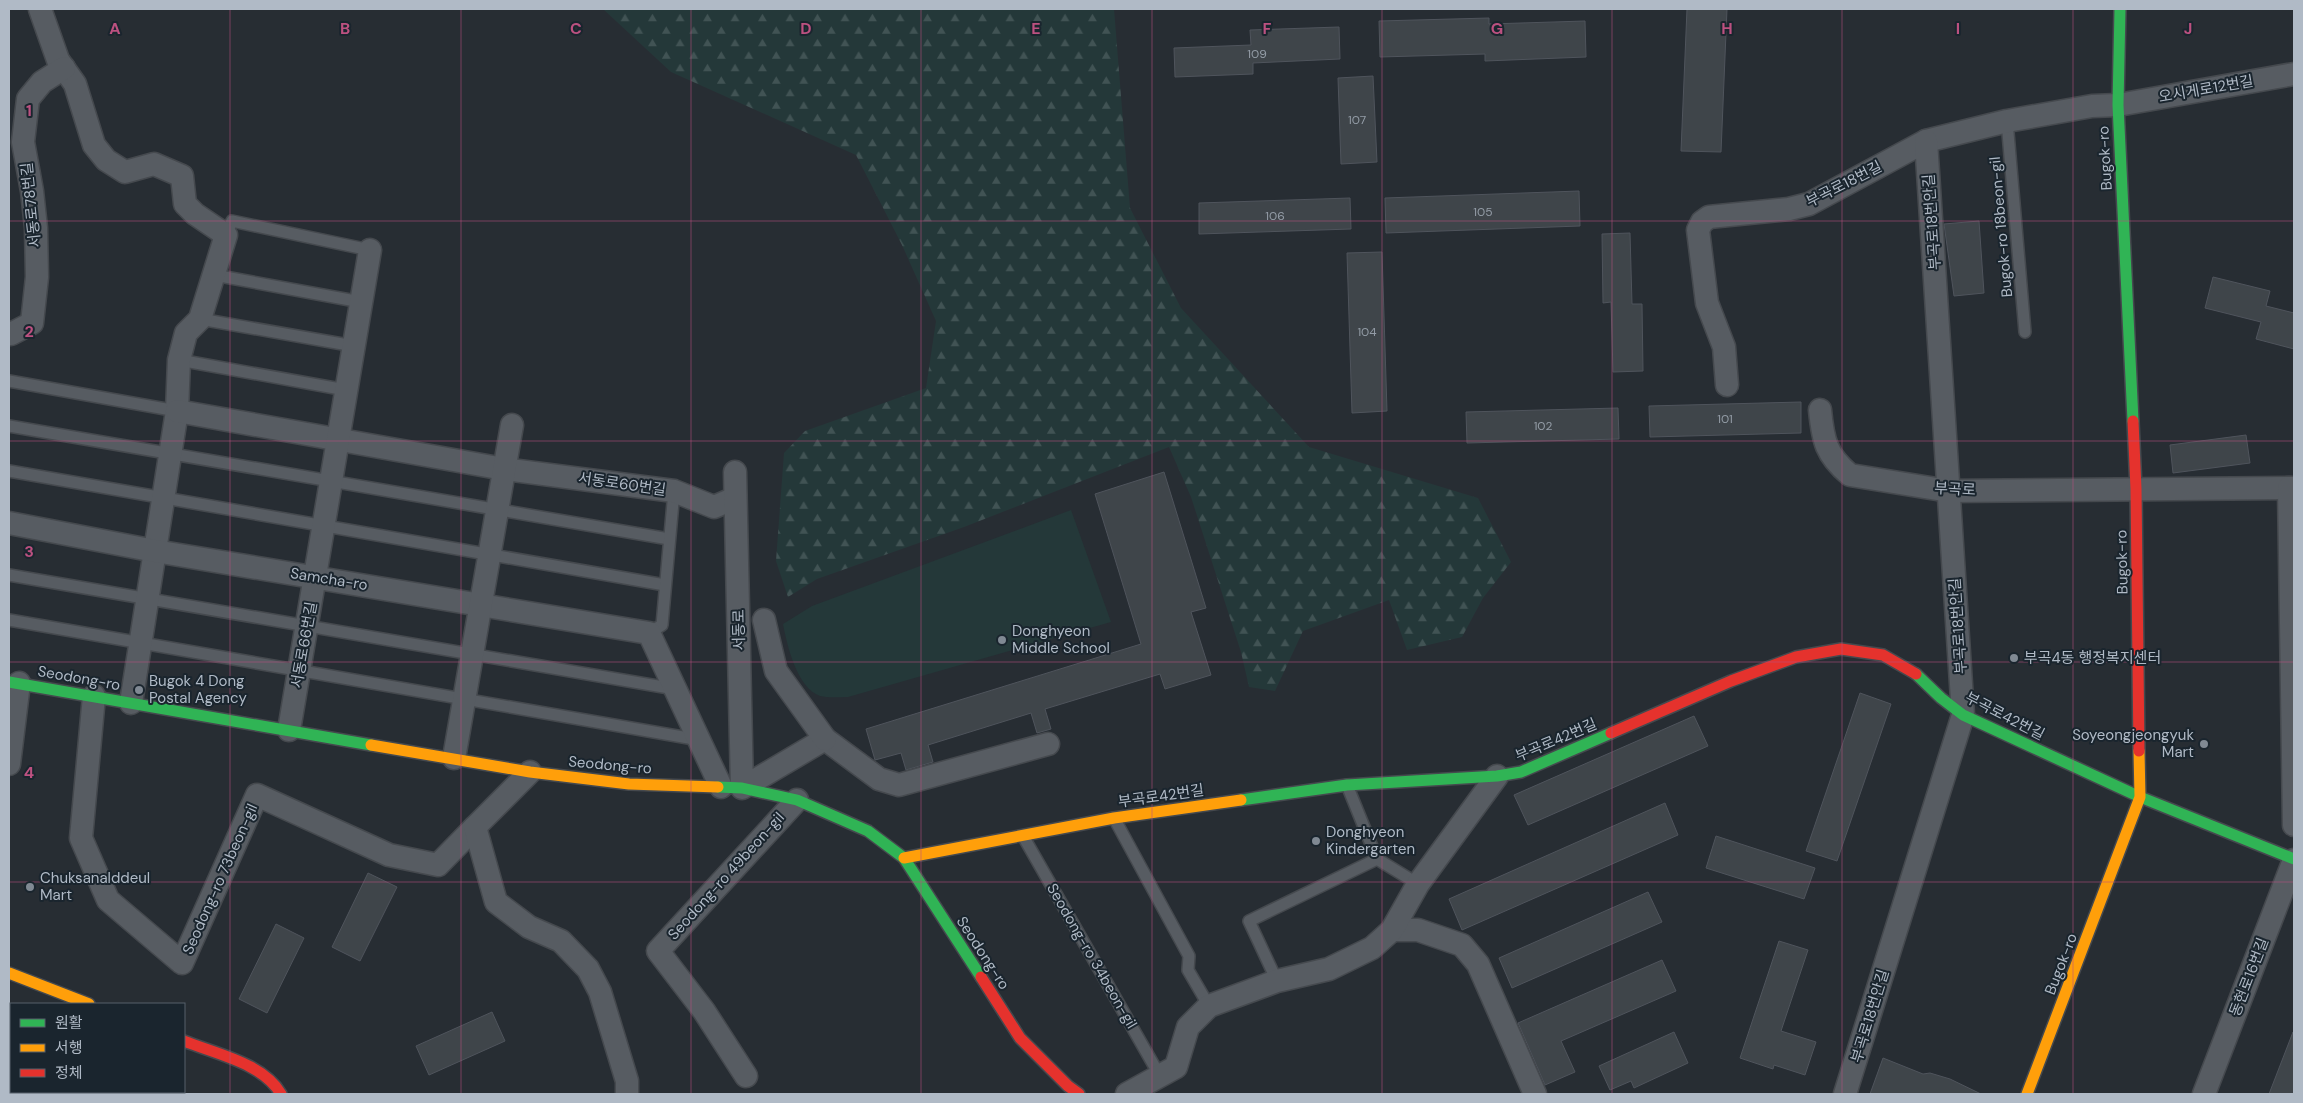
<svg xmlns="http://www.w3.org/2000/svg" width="2303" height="1103" font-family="'DM Sans','Noto Sans KR',sans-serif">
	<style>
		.green { fill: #243839 }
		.forest { fill: url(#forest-firs) }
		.building { fill: #3f454a; stroke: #4f545c }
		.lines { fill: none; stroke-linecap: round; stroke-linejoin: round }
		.lane-casing { stroke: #45494e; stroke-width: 14 }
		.street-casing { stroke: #45494e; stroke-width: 25 }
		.fast-casing { stroke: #45494e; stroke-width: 14 }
		.slow-casing { stroke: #45494e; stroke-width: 14 }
		.jam-casing { stroke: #45494e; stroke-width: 14 }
		.lane { stroke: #575c62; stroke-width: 11 }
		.street { stroke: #575c62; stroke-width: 22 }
		.fast { stroke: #30b455; stroke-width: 11 }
		.slow { stroke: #ff9f0a; stroke-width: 11 }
		.jam { stroke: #e5322d; stroke-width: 11 }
		.grid { fill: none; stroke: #bc5180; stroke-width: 1; stroke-opacity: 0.55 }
		.poi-dot { fill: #808993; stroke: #1a252e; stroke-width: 2 }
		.labels { text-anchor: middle; stroke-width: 4; stroke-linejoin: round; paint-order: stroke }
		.number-label { font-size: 12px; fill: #949da7 }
		.street-label { font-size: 15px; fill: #b0bac6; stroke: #1a252e }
		.poi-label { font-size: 15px; fill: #b0bac6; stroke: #1a252e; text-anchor: start }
		.grid-label { font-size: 16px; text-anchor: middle; font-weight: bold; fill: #bc5180; stroke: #1a252e; stroke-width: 4; stroke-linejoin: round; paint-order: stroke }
	</style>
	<defs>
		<pattern id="forest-firs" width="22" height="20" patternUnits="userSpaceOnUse" patternTransform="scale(1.25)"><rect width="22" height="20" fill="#243839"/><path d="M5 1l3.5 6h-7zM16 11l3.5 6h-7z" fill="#415354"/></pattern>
	</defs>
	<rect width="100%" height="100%" fill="#272d33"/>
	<!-- green -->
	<path class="green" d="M1071 510 1111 622 848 697C840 697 828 698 820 696 797 688 787 645 783 624L812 606Z"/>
	<!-- forest -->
	<path class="forest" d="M603 9H1114L1130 208 1181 308 1309 447 1478 498 1511 562 1483 598 1462 637 1407 650 1389 600 1303 631 1275 691 1249 687 1241 652 1191 497 1169 447 964 527 817 579 788 597 776 561 784 453 805 431 926 388 936 321 902 245 856 155 671 72Z"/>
	<!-- building -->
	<g class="building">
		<path d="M1687 9H1727L1721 152 1681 151Z"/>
		<path d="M1489 18V24L1585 21 1586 57 1485 61V54L1380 57 1379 21Z"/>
		<path d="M1339 27 1340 59 1253 63V74L1175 77 1174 48 1251 45 1250 30Z"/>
		<path d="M1373 76 1377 162 1341 164 1338 78Z"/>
		<path d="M1579 191 1580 226 1386 233 1385 198Z"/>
		<path d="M1350 198 1351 229 1199 234V203Z"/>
		<path d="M1979 221 1984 293 1954 296 1944 224Z"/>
		<path d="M1630 233 1632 304H1642L1643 371 1613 372 1611 302 1603 303 1602 234Z"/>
		<path d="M1382 252 1387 411 1352 413 1347 253Z"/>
		<path d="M2213 277 2270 291 2266 306 2294 313V349L2256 339 2261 322 2205 308Z"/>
		<path d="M1801 402V433L1650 437 1649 406Z"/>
		<path d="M1618 408 1619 439 1467 443 1466 412Z"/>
		<path d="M2246 435 2250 463 2173 473 2170 445Z"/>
		<path d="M1164 472 1206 608 1191 612 1211 675 1165 689 1160 674 1045 709 1051 729 1037 733 1031 713 928 745 933 762 906 770 901 753 875 760 866 729 1141 644 1095 494Z"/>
		<path d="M1860 693 1891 704 1837 861 1806 851Z"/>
		<path d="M1694 716 1708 746 1528 825 1514 795Z"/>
		<path d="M1665 803 1678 835 1462 930 1449 899Z"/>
		<path d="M1716 836 1815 868 1804 899 1706 868Z"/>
		<path d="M368 873 397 887 360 961 332 947Z"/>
		<path d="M1648 892 1662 922 1512 988 1499 958Z"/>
		<path d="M276 924 304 938 267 1013 239 999Z"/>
		<path d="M1779 941 1808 950 1781 1031 1816 1042 1805 1075 1774 1065 1773 1069 1740 1058Z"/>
		<path d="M1662 960 1676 991 1561 1041 1575 1072 1545 1085 1518 1023Z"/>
		<path d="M492 1012 505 1041 429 1075 416 1046Z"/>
		<path d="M1674 1032 1688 1063 1634 1088 1631 1081 1610 1090 1599 1066Z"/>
		<path d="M2293 1032 2294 1094H2269Z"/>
		<path d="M1883 1058 1923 1074 1930 1073 1950 1079 1981 1094H1870Z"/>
	</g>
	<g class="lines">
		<!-- lane casing -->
		<g class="lane-casing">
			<g id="lane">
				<path d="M2007 121 2025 332"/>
				<path d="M226 235 232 221 370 250"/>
				<path d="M214 275 361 302"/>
				<path d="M200 319 354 346"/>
				<path d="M179 360 346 390"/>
				<path d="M9 381 177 411"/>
				<path d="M9 426 669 539"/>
				<path d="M9 471 665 585"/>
				<path d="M9 575 675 689"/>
				<path d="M9 620 700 740"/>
				<path d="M649 633 662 625 674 491"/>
				<path d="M1347 785 1377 859 1418 884"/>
				<path d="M1114 818 1189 956 1188 970 1209 1006"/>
				<path d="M1023 836 1160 1076"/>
				<path d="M1277 981 1249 921 1377 859"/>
			</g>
		</g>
		<!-- street casing -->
		<g class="street-casing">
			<g id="street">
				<path d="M40 9 58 60 75 84 94 145 106 160 125 172 154 164 182 176 185 204 195 214 226 235 200 319 186 333 179 360 177 411 131 703"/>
				<path d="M11 334 32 323 37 277 36 228 32 191 23 142 28 99 42 82 64 68"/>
				<path d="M1727 385 1724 347 1707 303 1698 230 1702 222 1709 217 1789 209 1809 204 1926 141 2007 121 2092 106 2118 105 2294 74"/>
				<path d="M1820 410C1823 441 1826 455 1850 475L1949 491 2294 488"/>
				<path d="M177 411 504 469 674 491 714 507 735 498"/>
				<path d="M735 472 742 788 825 739 879 779 899 785 1048 744"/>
				<path d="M2289 488 2294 825"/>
				<path d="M9 523 155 551 649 633 721 787"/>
				<path d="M764 620 776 671 825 739"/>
				<path d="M94 696 81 838 108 900 182 963 257 795 389 855 438 865 475 827"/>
				<path d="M289 730 370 250"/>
				<path d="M454 758 512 425"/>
				<path d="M9 764 19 683"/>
				<path d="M530 772 475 827 496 902 529 927 561 941 588 969 600 992 627 1081V1094"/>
				<path d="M1392 930H1418L1462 945 1478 964 1535 1094"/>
				<path d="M746 1076 704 1011 658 951 797 800"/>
				<path d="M150 1092V1094"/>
				<path d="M1127 1094 1176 1067 1188 1027 1209 1006 1277 981 1329 969 1372 948 1392 930 1418 884 1497 776"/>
				<path d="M1845 1094 1963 715 1926 141"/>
				<path d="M2204 1094 2294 860"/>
			</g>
		</g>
		<!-- fast casing -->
		<g class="fast-casing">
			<g id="fast">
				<path d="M2120 9 2118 105 2133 421"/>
				<path d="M1916 674 1941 698 1963 715 2140 797 2294 859"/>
				<path d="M9 682 371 745"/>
				<path d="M718 787 742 788 797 800 868 831 904 858 981 977"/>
				<path d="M1241 800 1347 785 1497 776 1521 772 1611 733"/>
			</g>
		</g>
		<!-- slow casing -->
		<g class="slow-casing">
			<g id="slow">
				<path d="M371 745 530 772 629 784 718 787"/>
				<path d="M904 858 1114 818 1241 800"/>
				<path d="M9 973 89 1004"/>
				<path d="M2027 1094 2140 797 2139 751"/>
			</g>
		</g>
		<!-- jam casing -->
		<g class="jam-casing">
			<g id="jam">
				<path d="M2133 421 2136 489 2139 751"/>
				<path d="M1611 733 1731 681 1796 657 1841 649 1883 655 1916 674"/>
				<path d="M981 977 1020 1038 1068 1086 1079 1094"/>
				<path d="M184 1041C216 1054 263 1063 281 1094"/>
			</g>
		</g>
		<!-- lane -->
		<use href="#lane" class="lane"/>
		<!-- street -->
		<use href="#street" class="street"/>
		<!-- fast -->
		<use href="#fast" class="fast"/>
		<!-- slow -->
		<use href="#slow" class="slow"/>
		<!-- jam -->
		<use href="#jam" class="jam"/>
	</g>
	<!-- grid -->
	<path class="grid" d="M230 9V1094M461 9V1094M691 9V1094M921 9V1094M1152 9V1094M1382 9V1094M1612 9V1094M1842 9V1094M2073 9V1094M9 221H2294M9 441H2294M9 662H2294M9 882H2294"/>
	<!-- markers -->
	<g class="poi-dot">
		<circle cx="1002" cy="640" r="5"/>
		<circle cx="2014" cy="658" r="5"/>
		<circle cx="139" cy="690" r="5"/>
		<circle cx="2204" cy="744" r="5"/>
		<circle cx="1316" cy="841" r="5"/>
		<circle cx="30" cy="887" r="5"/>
	</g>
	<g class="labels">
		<!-- number labels -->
		<g class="number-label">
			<text x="1257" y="58">109</text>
			<text x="1357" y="124">107</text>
			<text x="1483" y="216">105</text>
			<text x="1275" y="220">106</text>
			<text x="1367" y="336">104</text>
			<text x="1725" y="423">101</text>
			<text x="1543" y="430">102</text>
		</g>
		<!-- street labels -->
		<g class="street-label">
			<text transform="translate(2206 89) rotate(-10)" y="5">오시게로12번길</text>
			<text transform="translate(2105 158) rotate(-93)" y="5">Bugok-ro</text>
			<text transform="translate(1844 184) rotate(-27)" y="5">부곡로18번길</text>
			<text transform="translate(31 205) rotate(-96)" y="5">서동로78번길</text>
			<text transform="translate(1932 222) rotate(-94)" y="5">부곡로18번안길</text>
			<text transform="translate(2001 227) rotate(-95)" y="5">Bugok-ro 18beon-gil</text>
			<text transform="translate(622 484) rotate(8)" y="5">서동로60번길</text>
			<text transform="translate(1955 489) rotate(3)" y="5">부곡로</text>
			<text transform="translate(2122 562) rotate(-91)" y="5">Bugok-ro</text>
			<text transform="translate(329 579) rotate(9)" y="5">Samcha-ro</text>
			<text transform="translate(1958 626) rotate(-94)" y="5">부곡로18번안길</text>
			<text transform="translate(739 630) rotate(-91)" y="5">서동로</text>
			<text transform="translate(304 645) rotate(-80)" y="5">서동로66번길</text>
			<text transform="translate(79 678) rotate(10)" y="5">Seodong-ro</text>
			<text transform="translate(2005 716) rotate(27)" y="5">부곡로42번길</text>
			<text transform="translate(1556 740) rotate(-23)" y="5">부곡로42번길</text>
			<text transform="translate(610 765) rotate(5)" y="5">Seodong-ro</text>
			<text transform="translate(1161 796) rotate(-8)" y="5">부곡로42번길</text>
			<text transform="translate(726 876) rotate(-48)" y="5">Seodong-ro 49beon-gil</text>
			<text transform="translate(220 879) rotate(-66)" y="5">Seodong-ro 73beon-gil</text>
			<text transform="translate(983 953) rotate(57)" y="5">Seodong-ro</text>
			<text transform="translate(1092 956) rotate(60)" y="5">Seodong-ro 34beon-gil</text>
			<text transform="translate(2061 964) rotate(-69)" y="5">Bugok-ro</text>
			<text transform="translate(2249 977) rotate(-69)" y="5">동현로16번길</text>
			<text transform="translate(1870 1016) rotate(-73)" y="5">부곡로18번안길</text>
		</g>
		<!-- poi labels -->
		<g class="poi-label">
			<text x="1012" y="636">Donghyeon<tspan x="1012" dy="17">Middle School</tspan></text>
			<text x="2024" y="663">부곡4동 행정복지센터</text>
			<text x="149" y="686">Bugok 4 Dong<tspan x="149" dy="17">Postal Agency</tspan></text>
			<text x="2194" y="740" text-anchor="end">Soyeongjeongyuk<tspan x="2194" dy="17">Mart</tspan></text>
			<text x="1326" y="837">Donghyeon<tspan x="1326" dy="17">Kindergarten</tspan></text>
			<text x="40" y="883">Chuksanalddeul<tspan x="40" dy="17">Mart</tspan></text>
		</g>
	</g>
	<g class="grid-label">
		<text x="115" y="34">A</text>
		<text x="345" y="34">B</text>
		<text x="576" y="34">C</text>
		<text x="806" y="34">D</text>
		<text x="1036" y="34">E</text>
		<text x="1267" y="34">F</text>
		<text x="1497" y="34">G</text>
		<text x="1727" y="34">H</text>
		<text x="1958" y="34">I</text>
		<text x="2188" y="34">J</text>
		<text x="29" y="116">1</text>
		<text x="29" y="337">2</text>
		<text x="29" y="557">3</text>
		<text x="29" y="778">4</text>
	</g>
	<!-- border -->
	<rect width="2303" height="1103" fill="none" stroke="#b0bac6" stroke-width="20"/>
	<!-- legend -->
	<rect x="10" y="1003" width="175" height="90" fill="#1a252e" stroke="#56616b"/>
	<rect x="20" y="1019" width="25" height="8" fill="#30b455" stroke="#56616b"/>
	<text x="55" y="1028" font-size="15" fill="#b0bac6">원활</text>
	<rect x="20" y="1044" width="25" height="8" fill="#ff9f0a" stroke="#56616b"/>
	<text x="55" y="1053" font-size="15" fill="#b0bac6">서행</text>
	<rect x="20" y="1069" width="25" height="8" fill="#e5322d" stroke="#56616b"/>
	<text x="55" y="1078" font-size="15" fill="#b0bac6">정체</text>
</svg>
